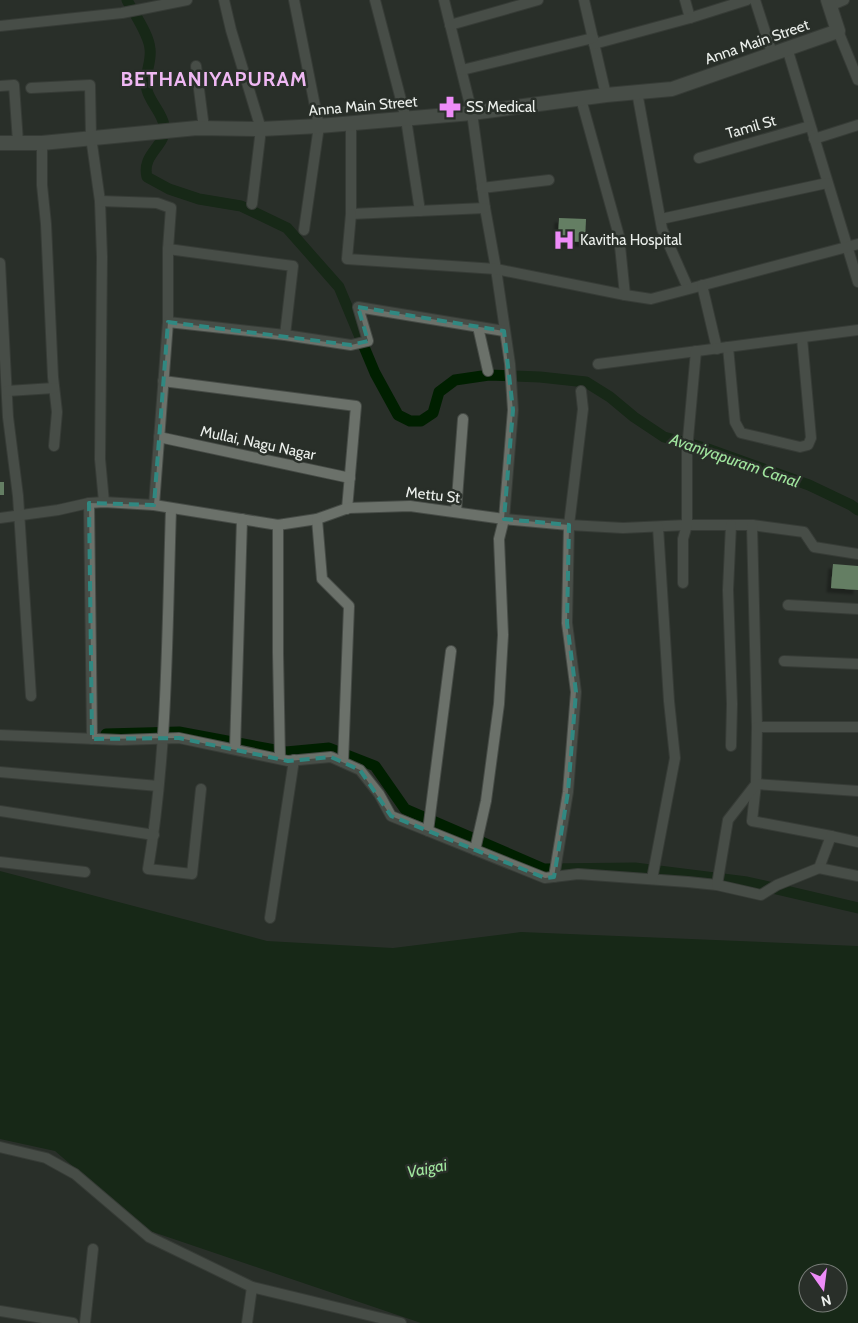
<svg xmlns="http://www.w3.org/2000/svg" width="858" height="1323" font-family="Cabin,sans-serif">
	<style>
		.water { fill: #001f00; fill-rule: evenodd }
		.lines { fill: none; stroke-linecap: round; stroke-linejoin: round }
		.canal { stroke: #001f00; stroke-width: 11 }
		.building { fill: #abdea9; filter: url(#shadow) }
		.street-casing { stroke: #464b46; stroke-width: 12 }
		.secondary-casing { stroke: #464b46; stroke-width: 16 }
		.street { stroke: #6b716a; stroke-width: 10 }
		.secondary { stroke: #6b716a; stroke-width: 14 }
		.marked { fill: none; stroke: #308881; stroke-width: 4; stroke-dasharray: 10 6; stroke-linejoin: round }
		.labels { text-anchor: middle; stroke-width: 5; stroke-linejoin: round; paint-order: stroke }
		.street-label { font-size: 15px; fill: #ebefeb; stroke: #292f29 }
		.poi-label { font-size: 15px; fill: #ebefeb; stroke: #292f29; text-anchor: start }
		.water-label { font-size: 16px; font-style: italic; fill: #a0e59e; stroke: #292f29 }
		.district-label { font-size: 20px; font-weight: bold; letter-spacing: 1px; fill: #efb8f3; stroke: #292f29 }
	</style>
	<defs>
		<filter id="shadow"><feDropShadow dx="-4.5" dy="4.5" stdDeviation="1" flood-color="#0009"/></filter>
	</defs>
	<rect width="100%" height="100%" fill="#292f29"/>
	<!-- water -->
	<path class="water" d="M0 871 267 941 393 948 521 932 858 946V1323H421L147 1230 55 1151 0 1139ZM808 1273H838V1303H808Z"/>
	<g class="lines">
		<!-- canal -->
		<g class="canal">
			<path d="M127 0C134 14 149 34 150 49 152 63 143 76 147 90 150 102 162 113 164 125 168 146 141 153 147 177L169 189 199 199 241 206 287 228 339 287 375 373 398 415 410 421H421L433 413 439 392 455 380 489 375 540 377 586 382 610 397 634 417 664 437 705 448 809 485 851 505 858 510"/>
			<path d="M106 734 179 732 286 752 329 748 375 766 405 809 544 869 635 868 747 882 858 908"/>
		</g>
	</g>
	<!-- building -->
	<g class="building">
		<path d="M559 218 586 219 585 242 558 241Z"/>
		<rect x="0" y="482" width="4" height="13"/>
		<path d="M833 564 858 566V590L831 588Z"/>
	</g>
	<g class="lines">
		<!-- street casing -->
		<g class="street-casing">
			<g id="street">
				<path d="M224 0 231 30 261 129 252 204"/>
				<path d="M294 0 319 126 304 230"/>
				<path d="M375 0 406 119 420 211"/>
				<path d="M444 0 472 113 485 208 496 269 510 364 513 410 504 519 499 539 503 635 499 704 486 801 475 850"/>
				<path d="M584 0 606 95"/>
				<path d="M685 0 690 18 747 0"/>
				<path d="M755 0 772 53"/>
				<path d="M830 6 844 0"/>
				<path d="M450 25 538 0"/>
				<path d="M0 26 122 13 187 0"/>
				<path d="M838 31 858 80"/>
				<path d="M594 44 690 18"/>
				<path d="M787 48 858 282"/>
				<path d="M196 66 204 128"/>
				<path d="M462 70 593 38"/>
				<path d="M0 86 14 85 18 142"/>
				<path d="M31 88 90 85 91 137 100 201 102 257 100 459 104 502"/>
				<path d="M637 92 662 229 688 288"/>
				<path d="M581 99 619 236 625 295"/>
				<path d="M351 123V214L485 208"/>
				<path d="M814 139 858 125"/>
				<path d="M42 143V185L46 224 53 377 57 412 54 446"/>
				<path d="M699 158 810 126"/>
				<path d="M482 188 549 180"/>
				<path d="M100 201 157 203 171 208 168 249V322L154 505"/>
				<path d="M351 214 347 259 496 269 625 295 651 299 858 244"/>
				<path d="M661 219 827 183"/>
				<path d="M168 249 293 266 285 335"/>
				<path d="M0 263 8 417 18 496 31 696"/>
				<path d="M702 285 717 349"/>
				<path d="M168 322 285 335 351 345 368 341 358 307 504 331"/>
				<path d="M478 327 488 371"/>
				<path d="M728 347 735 422 741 433 800 447 808 445 811 438 802 338"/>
				<path d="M598 364 858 330"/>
				<path d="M163 381 356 406 347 509"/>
				<path d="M7 391 54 388"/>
				<path d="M159 437 350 478"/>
				<path d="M89 503 92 739"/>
				<path d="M171 509C167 629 168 750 148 869L192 874 201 789"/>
				<path d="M456 512 463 419"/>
				<path d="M0 518 58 510 89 503 104 502 154 505 278 525 317 519 348 508 410 506 504 519 569 525 623 528 687 525H752L804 532 814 547 858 554"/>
				<path d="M317 519 322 579 349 606 343 762"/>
				<path d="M278 525V653L280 759"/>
				<path d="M731 525 728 590 732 704 731 746"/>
				<path d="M752 525 757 727 756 784 752 821 831 836"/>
				<path d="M683 583V539L687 525V450L696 351"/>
				<path d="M788 605 858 609"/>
				<path d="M784 661 858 664"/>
				<path d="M757 727H858"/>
				<path d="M0 735 121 740 179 738 288 761 331 757 360 770 379 794 391 816 545 878 578 874 688 882 717 885 761 895 777 885 819 868 831 836 858 842"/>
				<path d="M235 749 242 519"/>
				<path d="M0 772 158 786"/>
				<path d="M0 811 154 835"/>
				<path d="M428 831 451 651"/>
				<path d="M0 862 85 872"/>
				<path d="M819 868 858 876"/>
				<path d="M554 877 568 792 576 692 567 623 569 525 583 409 581 391"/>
				<path d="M652 879 675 758 669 701 658 527"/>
				<path d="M717 885 728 820 756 784 858 791"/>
				<path d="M270 918 294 760"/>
				<path d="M0 1147 46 1158 75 1174 149 1237 252 1287"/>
				<path d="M0 1311 73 1323"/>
				<path d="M85 1323 93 1249"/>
				<path d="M247 1323 252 1287 401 1323"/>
			</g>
		</g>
		<!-- secondary casing -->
		<g class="secondary-casing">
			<path id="secondary" d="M0 143H42L197 128 261 129 319 126 472 113 606 95 672 89 838 31 828 0"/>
		</g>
		<!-- street -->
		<use href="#street" class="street"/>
		<!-- secondary -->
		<use href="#secondary" class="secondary"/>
	</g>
	<!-- marked area -->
	<path d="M0 0H858V1323H0ZM358 307 504 331 513 410 504 519 569 525 567 623 576 692 568 792 554 877 545 878 391 816 360 770 331 757 288 761 179 738 92 739 89 503 154 505 168 322 351 345 368 341Z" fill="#292f29" fill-opacity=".55" fill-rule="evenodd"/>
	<path class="marked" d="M358 307 504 331 513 410 504 519 569 525 567 623 576 692 568 792 554 877 545 878 391 816 360 770 331 757 288 761 179 738 92 739 89 503 154 505 168 322 351 345 368 341Z"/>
	<!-- icons -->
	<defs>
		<g id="pharmacy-bare" transform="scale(1.725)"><path d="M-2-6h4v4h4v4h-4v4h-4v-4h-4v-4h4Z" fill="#ee8cf8" stroke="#292f29" stroke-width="2.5" paint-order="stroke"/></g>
		<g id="hospital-bare" transform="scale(1.725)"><path d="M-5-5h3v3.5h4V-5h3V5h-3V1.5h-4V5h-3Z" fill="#ee8cf8" stroke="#292f29" stroke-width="2.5" paint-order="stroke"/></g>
	</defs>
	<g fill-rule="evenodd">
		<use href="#pharmacy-bare" x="450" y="107"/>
		<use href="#hospital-bare" x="564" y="240"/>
	</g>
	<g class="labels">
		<!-- street labels -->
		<g class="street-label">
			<text transform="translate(757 42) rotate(-19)" y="5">Anna Main Street</text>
			<text transform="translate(363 106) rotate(-5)" y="5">Anna Main Street</text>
			<text transform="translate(751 127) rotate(-16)" y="5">Tamil St</text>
			<text transform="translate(258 443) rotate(12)" y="5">Mullai, Nagu Nagar</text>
			<text transform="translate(433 495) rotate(6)" y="5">Mettu St</text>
		</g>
		<!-- poi labels -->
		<g class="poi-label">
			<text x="466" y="112">SS Medical</text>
			<text x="580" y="245">Kavitha Hospital</text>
		</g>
		<!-- water labels -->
		<g class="water-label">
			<text transform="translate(735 460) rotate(19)" y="6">Avaniyapuram Canal</text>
			<text transform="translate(427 1168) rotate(-11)" y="6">Vaigai</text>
		</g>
		<!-- district labels -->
		<g class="district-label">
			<text x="214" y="86">BETHANIYAPURAM</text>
		</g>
	</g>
	<!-- north arrow -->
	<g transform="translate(823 1288) rotate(166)"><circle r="24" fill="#292f29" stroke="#777c77"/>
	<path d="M0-4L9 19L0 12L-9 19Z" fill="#ee8cf8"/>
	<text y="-8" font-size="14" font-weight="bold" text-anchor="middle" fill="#ebefeb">N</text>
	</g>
</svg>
